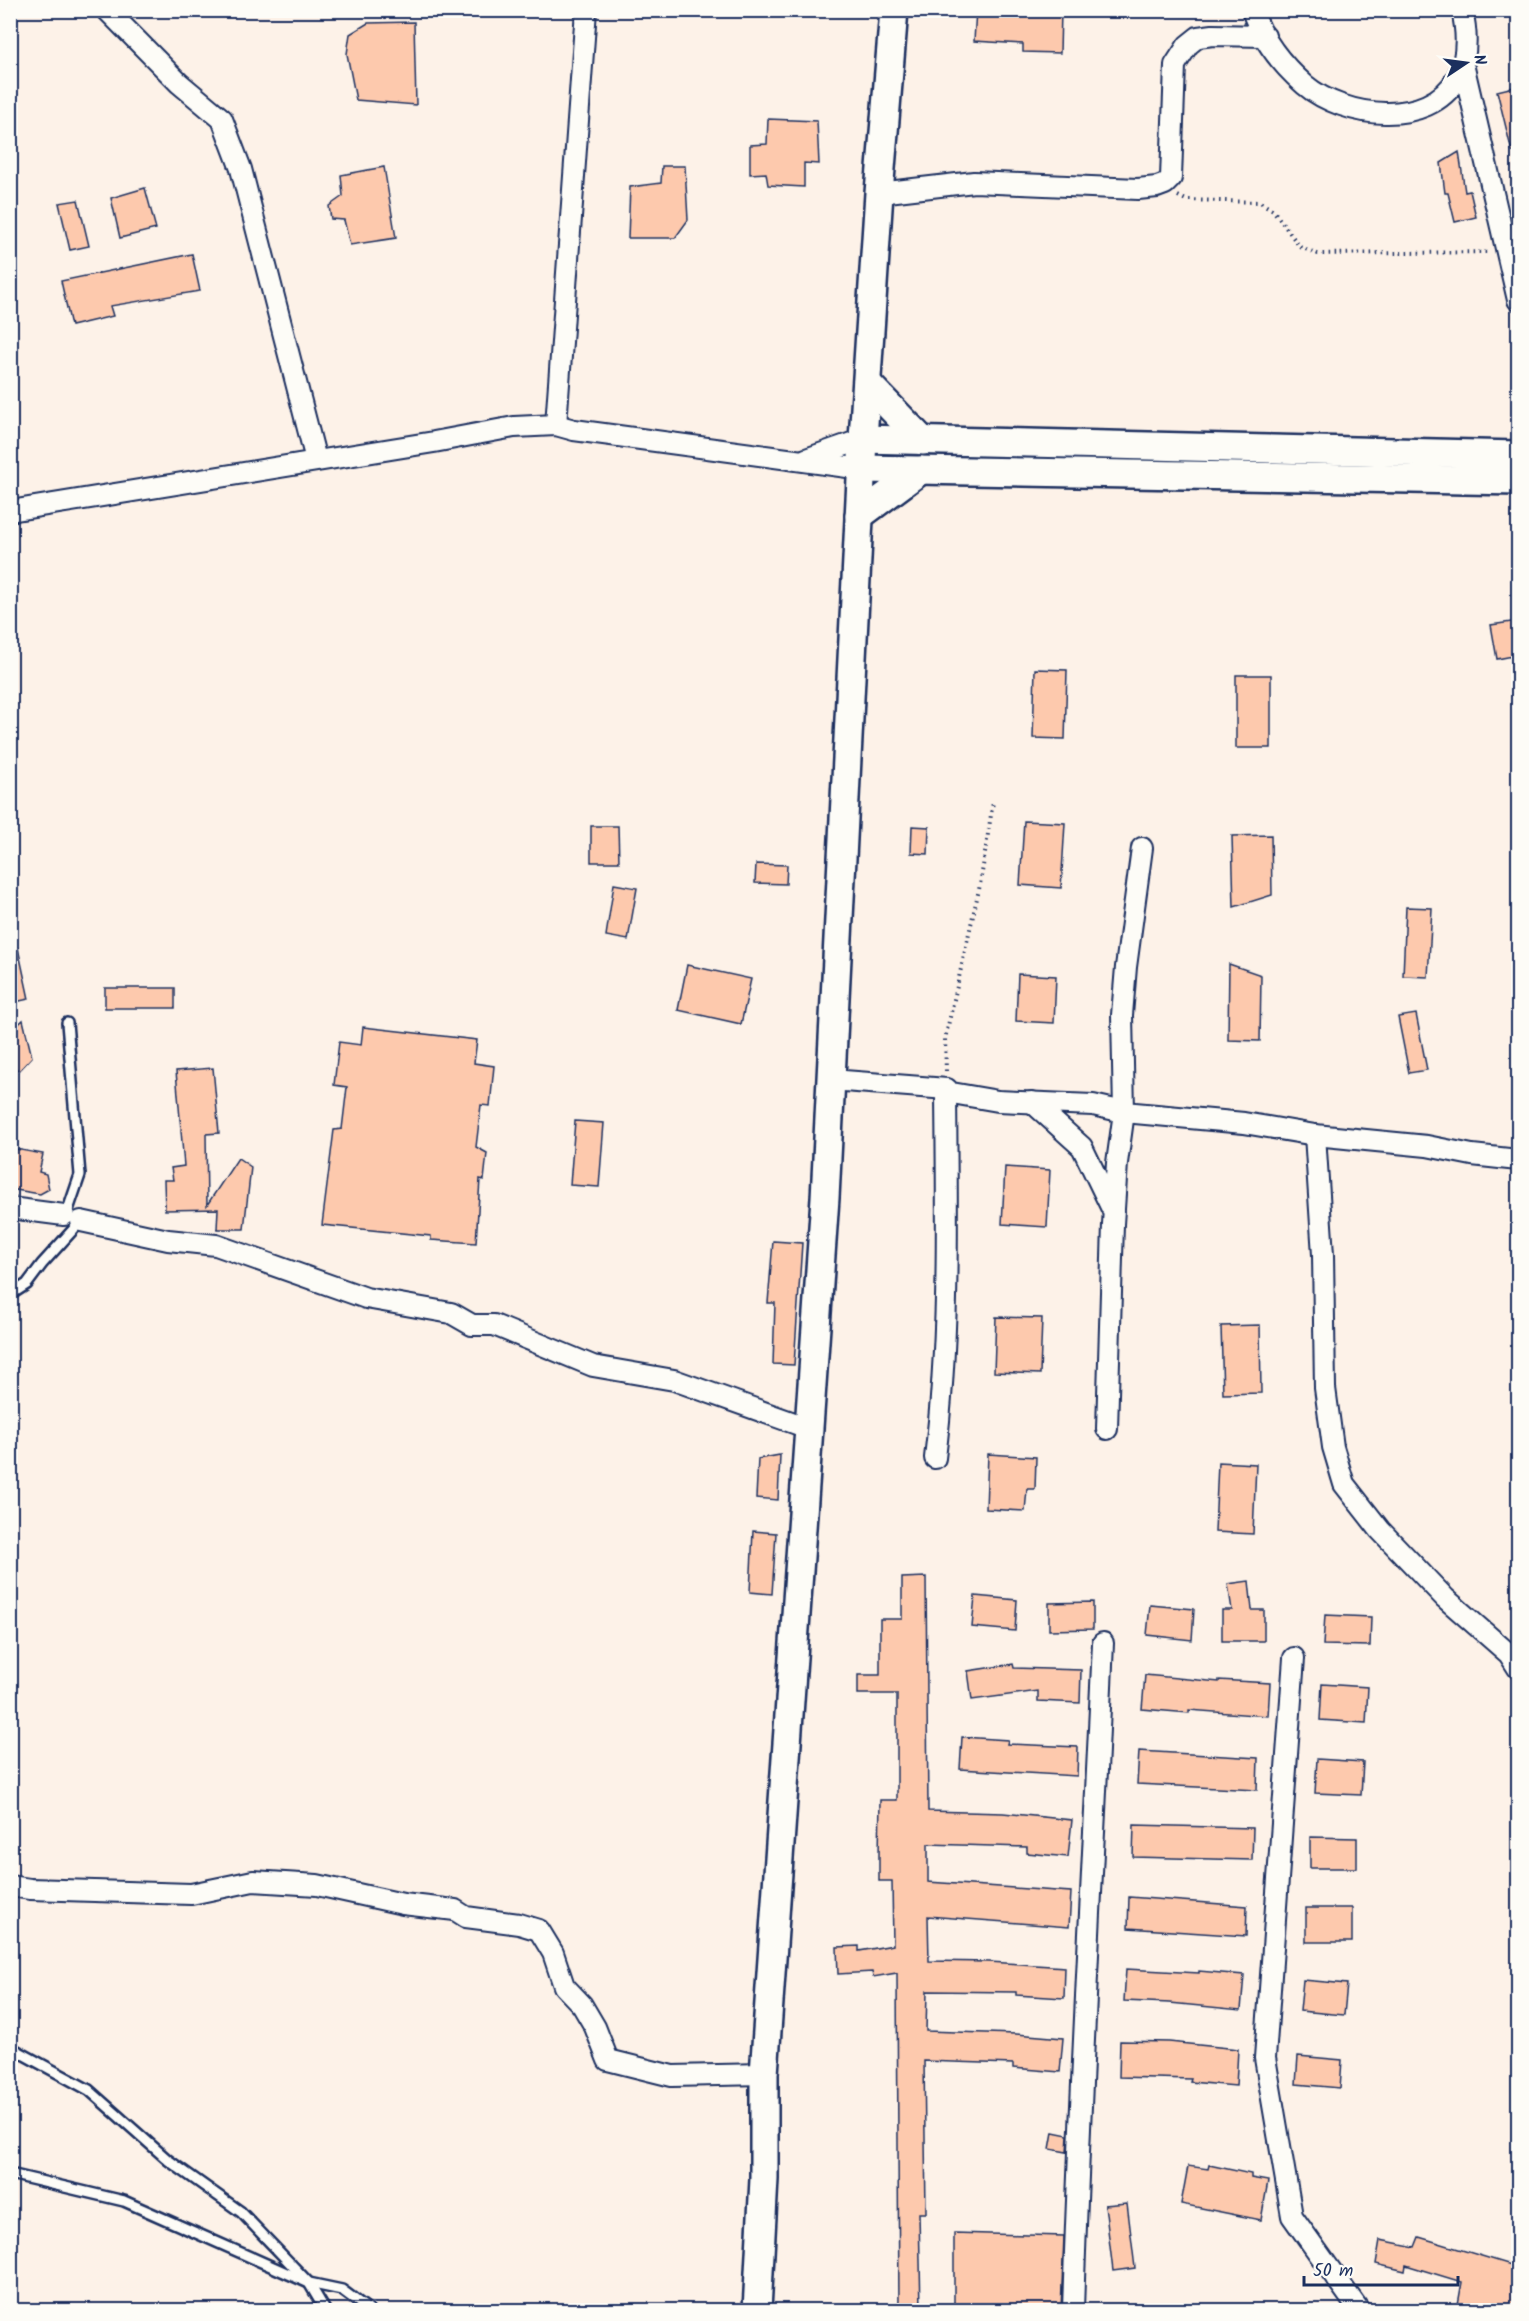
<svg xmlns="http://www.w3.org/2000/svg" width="1529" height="2321" font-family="Kalam,sans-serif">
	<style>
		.building { fill: #fdc9ad; stroke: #1b2f5e; stroke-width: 1.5 }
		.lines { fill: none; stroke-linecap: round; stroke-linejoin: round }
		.lane-casing { stroke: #1b2f5e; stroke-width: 14 }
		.street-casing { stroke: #1b2f5e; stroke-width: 24 }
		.secondary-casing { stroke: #1b2f5e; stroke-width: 32 }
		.path { stroke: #1b2f5e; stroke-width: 4; stroke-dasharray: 1.5 4.5; stroke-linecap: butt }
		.lane { stroke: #fdfcf7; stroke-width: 9 }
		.street { stroke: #fdfcf7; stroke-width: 20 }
		.secondary { stroke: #fdfcf7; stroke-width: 27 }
	</style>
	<rect width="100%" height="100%" fill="#fdf2e8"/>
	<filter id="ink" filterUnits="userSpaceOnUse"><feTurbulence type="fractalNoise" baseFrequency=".0167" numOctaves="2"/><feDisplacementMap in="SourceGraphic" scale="12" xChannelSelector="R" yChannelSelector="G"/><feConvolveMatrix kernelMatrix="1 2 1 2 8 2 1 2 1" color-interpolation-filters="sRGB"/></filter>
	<g filter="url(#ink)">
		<!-- building -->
		<g class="building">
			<path d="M976 10H1061L1060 53 1023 52V44L974 41Z"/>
			<path d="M414 22 416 105 356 100 347 54 350 34 368 23Z"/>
			<path d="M1518 86V152H1512L1497 91Z"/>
			<path d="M768 119 817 121 819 164 804 163V187L768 185 766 173 750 174V145L767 144Z"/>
			<path d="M1459 152 1465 192 1470 191 1476 217 1455 222 1448 193H1445L1441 163Z"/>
			<path d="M662 166H685L688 220 675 238H628L630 187 661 183Z"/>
			<path d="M384 167 396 238 350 245 344 220 331 219 329 206 343 196 341 175Z"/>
			<path d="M145 188 156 229 120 238 111 198Z"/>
			<path d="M78 200 89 246 70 250 59 203Z"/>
			<path d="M192 254 200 291 110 306 113 316 71 326 61 281Z"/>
			<path d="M1518 621V655L1497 659 1491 625Z"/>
			<path d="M1035 669 1067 670 1065 739 1033 738Z"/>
			<rect x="1236" y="675" width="35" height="73"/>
			<path d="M1024 821 1065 823 1061 888 1020 885Z"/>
			<path d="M591 826H618L619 862H591Z"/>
			<path d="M912 826 929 827 928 854 911 853Z"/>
			<path d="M1271 835 1272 895 1234 907 1232 836Z"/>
			<path d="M756 864 787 865 786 884 755 883Z"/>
			<path d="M614 884 637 888 628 940 606 936Z"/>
			<path d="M1406 907 1432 908 1428 977 1403 976Z"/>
			<path d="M18 948 29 999 10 1003V949Z"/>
			<path d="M1229 964 1261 975 1260 1041 1228 1040Z"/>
			<path d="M687 965 751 979 741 1024 678 1010Z"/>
			<path d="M1018 974 1056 976 1054 1023 1016 1021Z"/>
			<rect x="105" y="988" width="70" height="20"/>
			<path d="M1416 1014 1427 1070 1409 1073 1398 1017Z"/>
			<path d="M23 1020 32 1057 19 1071 10 1062V1032Z"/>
			<path d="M363 1027 477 1040 474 1063 494 1066 490 1106 481 1105 476 1147 487 1153 484 1180 480 1179 476 1243 431 1240V1236L322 1225 334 1130 342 1129 347 1087 334 1085 339 1042 361 1045Z"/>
			<path d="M213 1068 219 1133 206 1134 207 1205 238 1158 251 1167 244 1229H217L218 1209 165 1210 164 1180H173L171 1168 184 1166 176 1071Z"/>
			<path d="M575 1121 604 1123 599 1187 570 1185Z"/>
			<path d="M10 1148 43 1154 39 1172 46 1174 49 1189 40 1194 10 1189Z"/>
			<path d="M1005 1167 1050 1170 1047 1227 1002 1224Z"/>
			<path d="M773 1241 802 1243 794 1365 773 1364 775 1303H768Z"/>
			<path d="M996 1317 1042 1318 1040 1374 994 1372Z"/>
			<path d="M1260 1325 1261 1393 1223 1394 1221 1326Z"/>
			<path d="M988 1454 1036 1457 1035 1489H1027L1025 1511 986 1509Z"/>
			<path d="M780 1455 778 1500 756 1498 758 1459Z"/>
			<path d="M1218 1462 1256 1464 1253 1534 1215 1532Z"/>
			<path d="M753 1531 776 1533 772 1594 750 1592Z"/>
			<path d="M926 1577 928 1811 1003 1813 1072 1820 1068 1857 1027 1853V1847L928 1844V1882L1071 1892 1069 1927 928 1916 929 1961 989 1962 1065 1967 1064 1998 1016 1995V1992L927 1991 926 2031 1016 2034 1063 2038 1060 2072 1013 2068V2064L924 2061 926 2213H919L921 2310H899L897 1973 873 1977 872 1972 838 1974 837 1947 859 1946V1951L893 1945 892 1881H879V1856L880 1800H897V1694H858V1675H880V1619H902V1578Z"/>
			<path d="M1249 1581 1252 1610H1264V1641H1222V1610H1232L1228 1584Z"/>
			<path d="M975 1596 1017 1600 1015 1631 972 1627Z"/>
			<path d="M1093 1602V1629L1049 1630V1603Z"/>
			<path d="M1150 1605 1194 1609 1192 1640 1147 1635Z"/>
			<path d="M1325 1615 1371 1617 1370 1646 1323 1645Z"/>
			<path d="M1013 1664 1014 1668 1081 1670 1080 1703 1038 1701V1691L972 1700 968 1671Z"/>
			<path d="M1145 1675 1219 1682V1680L1270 1683 1268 1716 1189 1710V1713L1142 1709Z"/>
			<path d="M1322 1684 1368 1687 1366 1723 1320 1720Z"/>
			<path d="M962 1737 1008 1740 1007 1744 1078 1747 1077 1776 960 1769Z"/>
			<path d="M1139 1751 1258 1758 1257 1790 1137 1784Z"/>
			<path d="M1317 1759 1363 1762 1361 1795 1315 1793Z"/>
			<path d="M1134 1825 1253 1828 1252 1860 1133 1857Z"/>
			<path d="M1310 1837 1357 1838V1868H1310Z"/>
			<path d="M1129 1897 1247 1906 1246 1936 1128 1928Z"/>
			<rect x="1306" y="1908" width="46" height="34"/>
			<path d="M1126 1969 1199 1973V1971L1244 1975 1241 2010 1170 2003 1124 2001Z"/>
			<path d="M1303 1980 1347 1984 1344 2015 1300 2011Z"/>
			<path d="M1120 2041 1169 2042 1238 2049 1236 2086 1190 2082 1191 2079 1119 2077Z"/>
			<path d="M1298 2056 1342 2060 1340 2088 1296 2084Z"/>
			<path d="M1053 2132 1068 2135 1067 2152 1050 2149Z"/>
			<path d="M1209 2165 1251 2174V2178L1268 2181 1261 2220 1181 2204 1188 2166 1208 2169Z"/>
			<path d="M1127 2203 1135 2268 1113 2271 1105 2205Z"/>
			<path d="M954 2233 1064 2236 1061 2310H954Z"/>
			<path d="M1419 2237 1518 2267V2310H1457L1462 2282 1406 2265 1405 2271 1376 2264 1380 2240 1415 2247Z"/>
		</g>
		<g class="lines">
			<!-- lane casing -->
			<g class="lane-casing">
				<g id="lane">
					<path d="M66 1216 80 1175 67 1023"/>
					<path d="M10 1295 27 1284 42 1264 81 1221"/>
					<path d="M10 2047 89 2090 168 2160 241 2212 309 2283 325 2310"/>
					<path d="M10 2174 124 2201 309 2283 342 2290 369 2310"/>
				</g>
			</g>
			<!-- street casing -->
			<g class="street-casing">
				<g id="street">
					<path d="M107 10 179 83 222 119 241 169 316 460"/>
					<path d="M1252 10C1262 39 1282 65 1305 85 1344 118 1428 129 1457 78 1468 58 1467 32 1462 10"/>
					<path d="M1463 64 1518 300"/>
					<path d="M879 193 974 182 1138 189 1157 187 1165 184 1171 178 1175 65 1188 45 1198 37 1213 35 1265 36"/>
					<path d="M556 425 586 10"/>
					<path d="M806 459 863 439"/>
					<path d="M10 511 434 442 514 427 556 425 574 430 862 469"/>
					<path d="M831 1080 947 1089 946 1092 998 1101 1093 1105 1124 1112 1244 1123 1315 1135 1427 1146 1472 1155 1518 1160"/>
					<path d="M1032 1102 1082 1147 1113 1211"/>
					<path d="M1315 1135 1323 1255 1325 1388 1333 1447 1344 1484 1380 1530 1445 1598 1509 1654 1518 1668"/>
					<path d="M10 1208 64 1215"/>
					<path d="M81 1221 168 1240 216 1245 366 1298 451 1313 472 1325H494L593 1366 674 1380 808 1428"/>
					<path d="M1107 1429 1113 1224 1117 1163 1124 1112 1122 1015 1126 967 1142 848"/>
					<path d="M935 1458C950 1336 947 1213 946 1092"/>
					<path d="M1294 1658 1265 2058 1292 2216 1359 2310"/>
					<path d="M10 1886 30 1889 191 1894 253 1881 317 1885 403 1904 455 1910 466 1917 519 1924 539 1930 553 1953 564 1986 582 2005 595 2027 608 2060 672 2076 764 2074"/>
					<path d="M1073 2310C1080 2088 1093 1866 1103 1643"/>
				</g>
			</g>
			<!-- secondary casing -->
			<g class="secondary-casing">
				<g id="secondary">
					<path d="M867 383 923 441"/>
					<path d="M863 439 1518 455"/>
					<path d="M862 469 1518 481"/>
					<path d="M859 516 921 470"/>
					<path d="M757 2310 764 2179V2074L825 1198 863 439 879 193 894 10"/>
				</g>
			</g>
			<!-- path -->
			<g class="path">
				<path d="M1178 196 1186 200 1260 202 1273 210 1300 247 1318 254 1488 252"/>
				<path d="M946 1071 945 1039 980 885 993 802"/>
			</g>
			<!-- lane -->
			<use href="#lane" class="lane"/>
			<!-- street -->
			<use href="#street" class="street"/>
			<!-- secondary -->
			<use href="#secondary" class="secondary"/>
		</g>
	</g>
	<!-- margin -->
	<rect width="1529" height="2321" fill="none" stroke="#fdfcf7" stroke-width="36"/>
	<rect x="18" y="18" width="1493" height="2285" fill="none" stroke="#1b2f5e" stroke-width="2" filter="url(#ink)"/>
	<!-- north arrow -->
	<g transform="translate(1466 63) rotate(77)" stroke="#fdfcf7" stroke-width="4.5" paint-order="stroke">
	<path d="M0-4.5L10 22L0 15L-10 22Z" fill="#1b2f5e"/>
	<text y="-9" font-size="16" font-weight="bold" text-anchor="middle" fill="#1b2f5e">N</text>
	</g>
	<!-- scale -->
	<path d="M1304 2276v9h154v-9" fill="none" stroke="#1b2f5e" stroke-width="3"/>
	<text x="1313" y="2276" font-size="18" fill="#1b2f5e" stroke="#fdfcf7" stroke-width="4.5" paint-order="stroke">50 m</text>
</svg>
